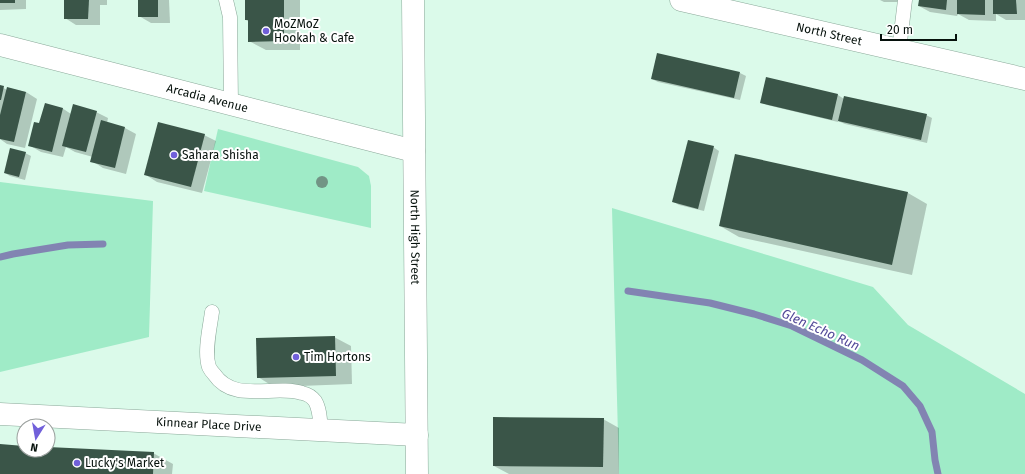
<svg xmlns="http://www.w3.org/2000/svg" width="1025" height="474" font-family="'Fira Sans',sans-serif">
	<style>
		.green { fill: #9febc7 }
		.shadow { fill: #0003 }
		.lines { fill: none; stroke-linecap: round; stroke-linejoin: round }
		.stream { stroke: #8284b2; stroke-width: 7 }
		.building { fill: #3a5548 }
		.service-casing { stroke: #8aa899; stroke-width: 15 }
		.minor-casing { stroke: #8aa899; stroke-width: 23 }
		.tertiary-casing { stroke: #8aa899; stroke-width: 23 }
		.primary-casing { stroke: #8aa899; stroke-width: 23 }
		.service { stroke: #fff; stroke-width: 14 }
		.minor { stroke: #fff; stroke-width: 22 }
		.tertiary { stroke: #fff; stroke-width: 22 }
		.primary { stroke: #fff; stroke-width: 22 }
		.tree { fill: #729485 }
		.poi-dot { fill: #7160da; stroke: #fff; stroke-width: 1.5 }
		.labels { text-anchor: middle; stroke-width: 4; stroke-linejoin: round; paint-order: stroke }
		.poi-label { font-size: 12px; fill: #06110c; stroke: #fff; text-anchor: start }
		.street-label { font-size: 12px; fill: #06110c; stroke: #fff }
		.water-label { font-size: 13px; font-style: italic; fill: #524998; stroke: #fff }
	</style>
	<rect width="100%" height="100%" fill="#dbfaea"/>
	<!-- green -->
	<g class="green">
		<path d="M218 129 358 167 369 176 371 186V228L204 191Z"/>
		<path d="M0 182 153 201 149 337 0 372Z"/>
		<path d="M612 208 873 287 908 325 1025 394V474H619Z"/>
	</g>
	<!-- shadow -->
	<g class="shadow">
		<path d="M0 0H26V9L0 10Z"/>
		<path d="M65 0H107V5H100V25H76L65 18Z"/>
		<path d="M139 0H169L170 23H151L139 16Z"/>
		<path d="M246 0H300V50H266L249 41V22L246 20Z"/>
		<path d="M880 0H904V2H884Z"/>
		<path d="M920 0H1025V20H1006L996 14V21L969 20 958 14 957 16 930 12 919 6Z"/>
		<path d="M740 73 746 76 740 100 658 82 652 79Z"/>
		<path d="M767 78 838 95 844 99 926 115 932 118 927 143 845 124 838 121V122L767 105 761 102Z"/>
		<path d="M0 86 7 90 8 88 26 92 37 99 25 148 7 144 0 139Z"/>
		<path d="M62 108 71 114 96 112 108 118 107 123 125 128 136 134 126 174 103 168 92 161 93 157 75 152 66 147 63 157 41 152 29 145 40 124Z"/>
		<path d="M204 135 216 141 202 193 157 182 146 175Z"/>
		<path d="M713 147 719 151 704 211 679 205 674 202Z"/>
		<path d="M25 153 31 156 25 180 10 176 5 173Z"/>
		<path d="M736 155 908 193 927 204 912 275 739 237 720 226Z"/>
		<path d="M334 337 351 346 352 384 274 387 258 377Z"/>
		<path d="M603 419 619 428V474H509L494 466Z"/>
		<path d="M0 445 24 447V450H48V448L153 453 173 464 172 474H0Z"/>
	</g>
	<g class="lines">
		<!-- stream -->
		<g class="stream">
			<path d="M0 257 13 254 68 245 103 244"/>
			<path d="M628 291 710 303 754 314 792 326 862 360 903 386 920 406 932 432 935 460 938 474"/>
		</g>
	</g>
	<!-- building -->
	<g class="building">
		<rect x="0" y="0" width="15" height="3"/>
		<path d="M64 0H89L88 19H64Z"/>
		<rect x="138" y="0" width="20" height="17"/>
		<path d="M245 0H284V41L248 42V20H245Z"/>
		<path d="M919 0H947L946 10 918 6Z"/>
		<path d="M957 0H985V15L957 14Z"/>
		<path d="M993 0H1016L1017 14H993Z"/>
		<path d="M657 53 740 72 734 98 651 79Z"/>
		<path d="M766 77 838 94 832 120 760 103Z"/>
		<path d="M0 85 4 86 1 100H0Z"/>
		<path d="M7 87 26 92 14 142 0 139V115Z"/>
		<path d="M844 96 927 114 921 140 838 121Z"/>
		<path d="M45 103 63 108 52 152 28 146 34 122 39 123Z"/>
		<path d="M73 104 97 111 86 152 62 146Z"/>
		<path d="M101 120 125 127 115 168 90 162Z"/>
		<path d="M158 122 205 134 191 187 144 175Z"/>
		<path d="M688 140 714 146 698 209 672 202Z"/>
		<path d="M10 148 26 152 19 177 4 173Z"/>
		<path d="M735 154 908 192 892 265 719 226Z"/>
		<path d="M335 336 336 376 257 378 256 338Z"/>
		<path d="M493 417 604 418 603 467 493 466Z"/>
		<path d="M0 444 24 446V450H48V447L154 452 153 474H0Z"/>
	</g>
	<g class="lines">
		<!-- service casing -->
		<g class="service-casing">
			<g id="service">
				<path d="M226 0 230 17 231 104"/>
				<path d="M899 50 905 0"/>
				<path d="M212 312C210 327 204 352 209 367 210 369 212 372 214 374 234 404 274 384 302 393 307 394 312 397 315 401 320 409 320 421 321 431"/>
			</g>
		</g>
		<!-- minor casing -->
		<g class="minor-casing">
			<g id="minor">
				<path id="s1" d="M0 414 417 435"/>
			</g>
		</g>
		<!-- tertiary casing -->
		<g class="tertiary-casing">
			<g id="tertiary">
				<path id="s2" d="M681 0 1025 79"/>
				<path id="s3" d="M0 45 414 151"/>
			</g>
		</g>
		<!-- primary casing -->
		<g class="primary-casing">
			<g id="primary">
				<path id="s4" d="M413 0 417 474"/>
			</g>
		</g>
		<!-- service -->
		<use href="#service" class="service"/>
		<!-- minor -->
		<use href="#minor" class="minor"/>
		<!-- tertiary -->
		<use href="#tertiary" class="tertiary"/>
		<!-- primary -->
		<use href="#primary" class="primary"/>
	</g>
	<!-- trees -->
	<circle class="tree" cx="322" cy="182" r="6"/>
	<!-- markers -->
	<g class="poi-dot">
		<circle cx="266" cy="31" r="4"/>
		<circle cx="174" cy="155" r="4"/>
		<circle cx="296" cy="357" r="4"/>
		<circle cx="77" cy="463" r="4"/>
	</g>
	<g class="labels">
		<!-- poi labels -->
		<g class="poi-label">
			<text x="274" y="28">MoZMoZ<tspan x="274" dy="14">Hookah &amp; Cafe</tspan></text>
			<text x="182" y="159">Sahara Shisha</text>
			<text x="304" y="361">Tim Hortons</text>
			<text x="85" y="467">Lucky's Market</text>
		</g>
		<!-- street labels -->
		<g class="street-label">
			<text dy="4" stroke="none"><textPath href="#s2" startOffset="152">North Street</textPath></text>
			<text dy="4" stroke="none"><textPath href="#s3" startOffset="214">Arcadia Avenue</textPath></text>
			<text dy="4" stroke="none"><textPath href="#s4" startOffset="237">North High Street</textPath></text>
			<text dy="4" stroke="none"><textPath href="#s1" startOffset="209">Kinnear Place Drive</textPath></text>
		</g>
		<!-- water labels -->
		<g class="water-label">
			<text transform="translate(821 329) rotate(24)" y="5">Glen Echo Run</text>
		</g>
	</g>
	<!-- north arrow -->
	<g transform="translate(36 438) rotate(191)"><circle r="19" fill="#ffffff" stroke="#9ba09e"/>
	<path d="M0-3L7 15L0 10L-7 15Z" fill="#7160da"/>
	<text y="-6" font-size="11" font-weight="bold" text-anchor="middle" fill="#06110c">N</text>
	</g>
	<!-- scale -->
	<path d="M881 34v6h75v-6" fill="none" stroke="#06110c" stroke-width="2"/>
	<text x="887" y="34" font-size="12" fill="#06110c" stroke="#ffffff" stroke-width="3" paint-order="stroke">20 m</text>
</svg>
